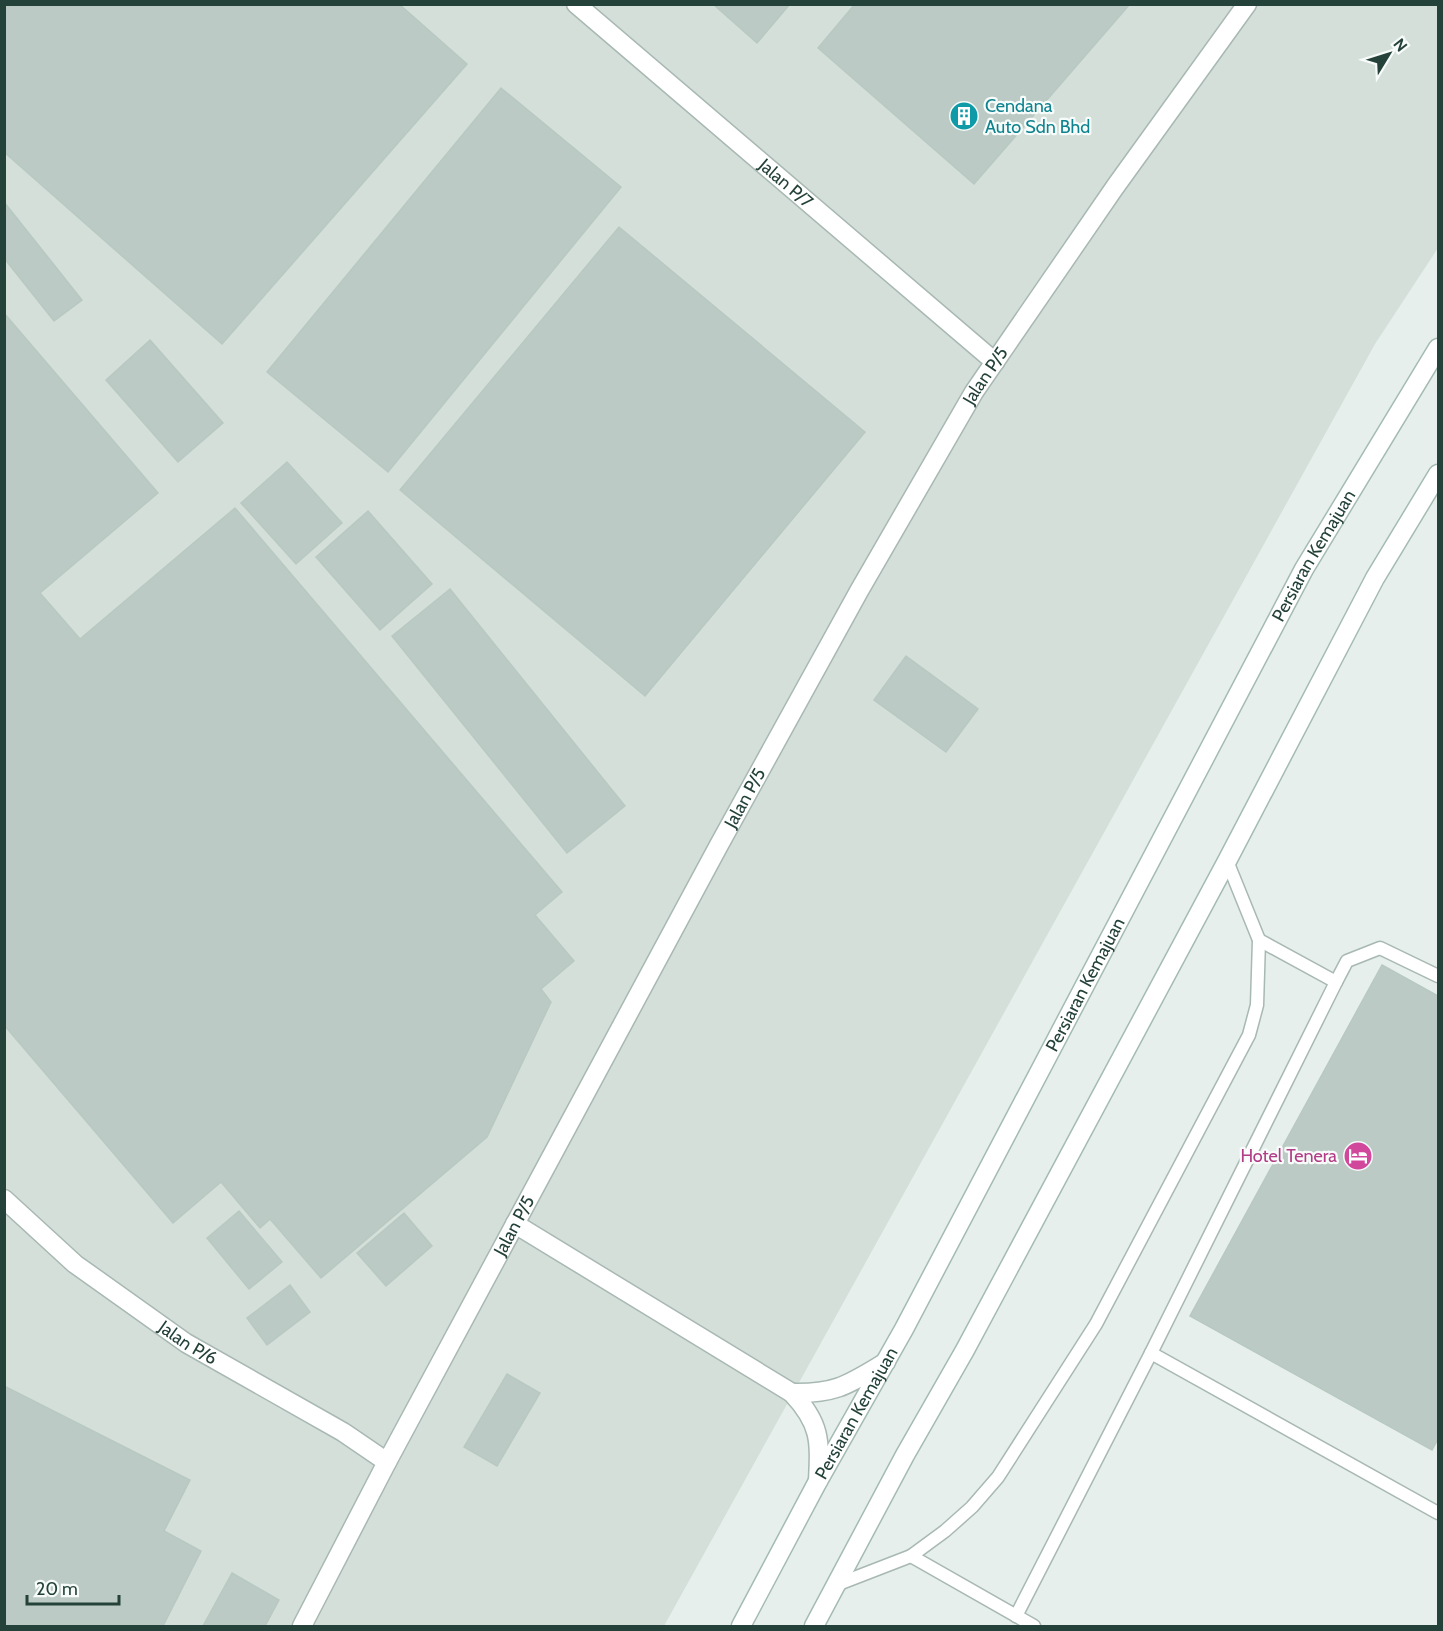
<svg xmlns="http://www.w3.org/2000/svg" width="1443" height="1631" font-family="Cabin,sans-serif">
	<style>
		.built { fill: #d4dfda }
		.building { fill: #bbcac4; stroke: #b8c9c2; stroke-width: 1.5 }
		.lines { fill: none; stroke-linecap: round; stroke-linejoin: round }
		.lane-casing { stroke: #a8b8b2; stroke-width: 15 }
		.street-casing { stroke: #a8b8b2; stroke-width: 21 }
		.secondary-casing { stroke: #a4bbb3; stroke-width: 21 }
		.lane { stroke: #fff; stroke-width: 12 }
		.street { stroke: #fff; stroke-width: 18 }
		.secondary { stroke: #fff; stroke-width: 18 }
		.labels { text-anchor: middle; stroke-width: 4.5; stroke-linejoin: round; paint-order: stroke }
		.culture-label { font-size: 18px; fill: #0d838f; stroke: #f7fbf9; text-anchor: start }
		.street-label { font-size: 18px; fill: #24423a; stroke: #f7fbf9 }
		.hotel-label { font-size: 18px; fill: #b23c85; stroke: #f7fbf9; text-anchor: end }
	</style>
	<rect width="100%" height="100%" fill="#e6efeb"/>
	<!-- built -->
	<path class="built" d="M5 5H1438V248L1375 344 664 1626H5Z"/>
	<!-- building -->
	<g class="building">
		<path d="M4 4H399L467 64 222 344 4 152Z"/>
		<path d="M713 4H790L757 43Z"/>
		<path d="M855 4H1130L974 184 818 48Z"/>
		<path d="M501 88 621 187 388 472 267 372Z"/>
		<path d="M4 202 82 300 54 321 4 258Z"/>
		<path d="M619 227 865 432 645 696 400 490Z"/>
		<path d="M4 313 158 493 40 593 80 639 235 508 562 892 535 915 574 961 541 989 551 1002 487 1137 321 1278 270 1219 260 1228 221 1182 173 1223 4 1025Z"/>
		<path d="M150 340 223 423 178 462 106 380Z"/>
		<path d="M287 462 342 523 296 564 241 503Z"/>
		<path d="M368 511 432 584 380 630 316 557Z"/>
		<path d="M450 589 625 806 567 853 392 636Z"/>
		<path d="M906 656 978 709 946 752 874 700Z"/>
		<path d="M1382 965 1438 996V1439L1432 1450 1190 1316Z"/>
		<path d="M239 1211 282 1262 249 1289 207 1238Z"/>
		<path d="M404 1213 432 1246 386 1286 357 1253Z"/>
		<path d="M290 1285 310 1312 267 1345 247 1318Z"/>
		<path d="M507 1374 540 1393 497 1466 464 1447Z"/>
		<path d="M4 1386 190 1480 164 1531 201 1551 163 1626H4Z"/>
		<path d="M232 1573 279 1600 265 1626H203Z"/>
	</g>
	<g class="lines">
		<!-- lane casing -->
		<g class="lane-casing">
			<g id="lane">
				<path d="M1336 982 1347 961 1380 948 1438 976"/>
				<path d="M1151 1353 1438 1513"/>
				<path d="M911 1556 1034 1626"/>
				<path d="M836 1585 911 1556 945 1531 972 1507 998 1477 1096 1324 1249 1035 1257 1005 1259 940 1227 861"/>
				<path d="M1016 1616 1151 1353 1336 982 1259 940"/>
			</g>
		</g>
		<!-- street casing -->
		<g class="street-casing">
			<g id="street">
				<path id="s1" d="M576 4 995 362"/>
				<path id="s2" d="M4 1199 75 1264 186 1343 343 1432 387 1462"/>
				<path d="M515 1224 792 1393C821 1424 820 1441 818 1481"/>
				<path d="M792 1393C837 1394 849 1384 886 1362"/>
				<path id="s3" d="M302 1626 387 1462 719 845 859 591 974 392 1115 187 1247 4"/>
			</g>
		</g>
		<!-- secondary casing -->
		<g class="secondary-casing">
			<g id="secondary">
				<path id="s4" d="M741 1626 818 1481 904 1329 1304 569 1438 348"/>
				<path d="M814 1626 905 1455 965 1350 1227 861 1375 578 1438 474"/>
			</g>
		</g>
		<!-- lane -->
		<use href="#lane" class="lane"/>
		<!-- street -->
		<use href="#street" class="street"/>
		<!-- secondary -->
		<use href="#secondary" class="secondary"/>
	</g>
	<!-- icons -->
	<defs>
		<g id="building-disc" transform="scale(1.5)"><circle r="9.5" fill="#0f9aa8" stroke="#f7fbf9"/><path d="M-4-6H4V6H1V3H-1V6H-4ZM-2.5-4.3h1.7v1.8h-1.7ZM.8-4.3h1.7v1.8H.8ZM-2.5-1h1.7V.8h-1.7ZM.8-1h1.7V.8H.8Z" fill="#fff"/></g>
		<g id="hotel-disc" transform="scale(1.5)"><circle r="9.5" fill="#d1479c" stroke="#f7fbf9"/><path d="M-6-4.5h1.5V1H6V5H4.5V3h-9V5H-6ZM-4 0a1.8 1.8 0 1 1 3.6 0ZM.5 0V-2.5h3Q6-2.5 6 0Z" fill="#fff"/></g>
	</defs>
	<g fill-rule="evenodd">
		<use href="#building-disc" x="964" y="116"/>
		<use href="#hotel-disc" x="1358" y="1156"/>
	</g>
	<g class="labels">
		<!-- culture labels -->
		<g class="culture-label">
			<text x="985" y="112">Cendana<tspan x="985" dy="21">Auto Sdn Bhd</tspan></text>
		</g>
		<!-- street labels -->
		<g class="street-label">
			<text dy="6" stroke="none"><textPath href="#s1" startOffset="276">Jalan P/7</textPath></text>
			<text dy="6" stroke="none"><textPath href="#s3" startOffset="1425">Jalan P/5</textPath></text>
			<text dy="6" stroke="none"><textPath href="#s4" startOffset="1214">Persiaran Kemajuan</textPath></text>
			<text dy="6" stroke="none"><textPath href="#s3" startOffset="939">Jalan P/5</textPath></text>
			<text dy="6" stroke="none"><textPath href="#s4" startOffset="728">Persiaran Kemajuan</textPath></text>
			<text dy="6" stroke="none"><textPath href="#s3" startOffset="453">Jalan P/5</textPath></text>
			<text dy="6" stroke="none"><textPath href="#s2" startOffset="234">Jalan P/6</textPath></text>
			<text dy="6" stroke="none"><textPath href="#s4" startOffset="242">Persiaran Kemajuan</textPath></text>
		</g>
		<!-- hotel labels -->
		<g class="hotel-label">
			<text x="1337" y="1162">Hotel Tenera</text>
		</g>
	</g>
	<!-- border -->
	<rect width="1443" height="1631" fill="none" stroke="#24423a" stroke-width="12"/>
	<!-- north arrow -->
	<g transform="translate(1389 54) rotate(52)" stroke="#f7fbf9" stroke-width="4.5" paint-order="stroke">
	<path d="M0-4.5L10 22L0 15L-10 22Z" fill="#24423a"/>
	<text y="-9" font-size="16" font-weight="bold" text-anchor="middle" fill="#24423a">N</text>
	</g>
	<!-- scale -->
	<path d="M27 1595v9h92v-9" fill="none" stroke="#24423a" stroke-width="3"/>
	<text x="36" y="1595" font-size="18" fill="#24423a" stroke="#f7fbf9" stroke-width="4.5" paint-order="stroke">20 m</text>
</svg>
